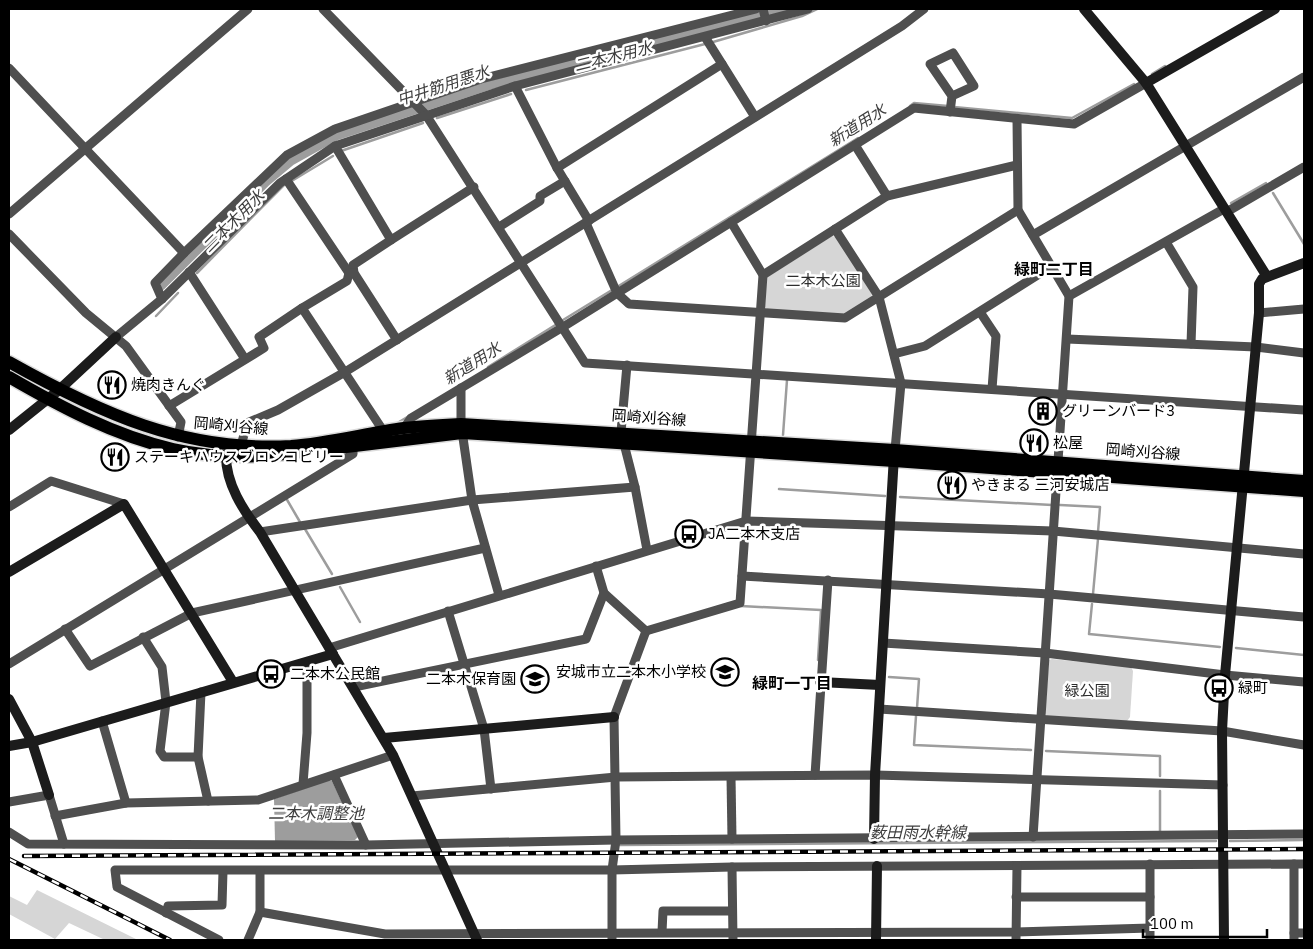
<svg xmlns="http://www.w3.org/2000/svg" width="1313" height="949" font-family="'IBM Plex Sans','Noto Sans JP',sans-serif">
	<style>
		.green { fill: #d6d6d6 }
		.water { fill: #9d9d9d }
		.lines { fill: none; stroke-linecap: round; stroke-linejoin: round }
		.stream { stroke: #9d9d9d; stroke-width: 2.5 }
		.canal { stroke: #9d9d9d; stroke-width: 9 }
		.primary-casing { stroke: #dbdbdb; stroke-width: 15 }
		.street { stroke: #4f4f4f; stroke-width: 9 }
		.secondary { stroke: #1c1c1c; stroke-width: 10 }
		.primary { stroke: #000; stroke-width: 12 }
		.rail-casing { stroke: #000; stroke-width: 4.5 }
		.rail { stroke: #fff; stroke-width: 2.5; stroke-dasharray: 8; stroke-linecap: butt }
		.labels { text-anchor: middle; stroke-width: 5; stroke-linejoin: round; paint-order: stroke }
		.park-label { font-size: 15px; fill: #2d2d2d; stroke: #fff }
		.poi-label { font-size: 15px; fill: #000; stroke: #fff; text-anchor: start }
		.street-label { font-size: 15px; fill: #000; stroke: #fff }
		.water-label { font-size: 16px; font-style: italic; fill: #3e3e3e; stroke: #fff }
		.neighbourhood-label { font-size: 16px; font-weight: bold; fill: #000; stroke: #fff }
	</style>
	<rect width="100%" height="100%" fill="#fff"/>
	<!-- green -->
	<g class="green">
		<path d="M832 236 836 237 872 294 871 298 844 315 768 310 765 307 766 279 769 276Z"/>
		<path d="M1052 659 1131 667 1133 671 1130 717 1127 721 1047 716 1045 713 1049 660Z"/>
		<path d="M37 890 138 940H105L69 923 55 939 9 914V896L27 905Z"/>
	</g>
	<!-- water -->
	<path class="water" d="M329 780 332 781 358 837 355 840 275 841 274 799Z"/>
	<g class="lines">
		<!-- stream -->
		<g class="stream">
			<path d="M713 42 802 16 817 9"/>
			<path d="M1152 74 1165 66"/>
			<path d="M526 90 705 44"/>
			<path d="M910 106 914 103 948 106"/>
			<path d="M954 107 1072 118 1134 84"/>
			<path d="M437 118 511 94"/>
			<path d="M341 151 423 123"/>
			<path d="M290 182 333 156"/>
			<path d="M1273 193 1304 244"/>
			<path d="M1231 203 1266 183"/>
			<path d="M197 273 284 185"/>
			<path d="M617 287 858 138"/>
			<path d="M156 316 178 293"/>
			<path d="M563 320 612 290"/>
			<path d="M488 367 557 324"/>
			<path d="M399 422 409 416"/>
			<path d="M783 435 787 380"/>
			<path d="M779 489 885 496"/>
			<path d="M900 497 1052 505"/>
			<path d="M286 498 300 522"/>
			<path d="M1060 505 1100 507 1098 532"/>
			<path d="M305 529 332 574"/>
			<path d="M340 587 360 622"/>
			<path d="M1093 594 1098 539"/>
			<path d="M1092 604 1089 634 1220 647"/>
			<path d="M741 606 821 610 818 660"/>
			<path d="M1236 648 1304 655"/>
			<path d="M889 677 919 679 917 708"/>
			<path d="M916 716 914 745 1031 750"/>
			<path d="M1046 751 1160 756V776"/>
			<path d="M1160 791V832"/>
			<path d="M1230 841 1304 840"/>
			<path d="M620 845 1216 841"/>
		</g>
		<!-- canal -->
		<path class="canal" d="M161 286 266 182 291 161 336 136 487 86 785 9"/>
		<!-- primary casing -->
		<g class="primary-casing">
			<g id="primary">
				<path d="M9 362C100 413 184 452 291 446 329 443 367 433 404 428 423 426 442 425 461 424L895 450 1304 481"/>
				<path d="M9 377C59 406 115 436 173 449 214 458 261 458 302 452"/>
				<path d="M330 449 462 433 894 461 1304 491"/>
			</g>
		</g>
		<!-- street -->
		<g class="street">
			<path d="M323 9 426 115 585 363 1304 410"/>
			<path d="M763 9 766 21"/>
			<path d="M705 37 722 64"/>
			<path d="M9 68 184 253 287 155 335 129 481 79 756 9"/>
			<path d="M515 86 557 168 589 221"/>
			<path d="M950 112 952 96 974 86 953 53 930 64 952 96"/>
			<path d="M1017 119 1018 210 1069 296 1033 837"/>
			<path d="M855 145 887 196"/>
			<path d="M335 146 391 240 474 187"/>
			<path d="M557 168 722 64 755 117"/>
			<path d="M286 179 349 273"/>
			<path d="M9 214 248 9"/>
			<path d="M586 223 617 293 629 304 845 318 1018 210"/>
			<path d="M499 227 540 201V196L565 181"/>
			<path d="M835 229 879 297 901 383 895 450"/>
			<path d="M9 234 86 313 126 346 181 422 178 437"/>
			<path d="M1033 235 1304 77"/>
			<path d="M391 240 353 265 354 273 397 340"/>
			<path d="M1166 242 1193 287 1191 344"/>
			<path d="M189 272 245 359"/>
			<path d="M763 275 887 196 1017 165"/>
			<path d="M1069 296 1222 210H1230L1304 167"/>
			<path d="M162 299 155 283 184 253"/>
			<path d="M302 308 384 432"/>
			<path d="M980 312 996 336 992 389"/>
			<path d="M1259 313 1304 309"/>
			<path d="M116 337 162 299 280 183 335 146 515 86 808 9"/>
			<path d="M1067 339 1256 347 1304 353"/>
			<path d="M894 354 925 346 1052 266"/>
			<path d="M627 365 621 432 635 487 647 550"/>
			<path d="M461 388V424L472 500 499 595"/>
			<path d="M169 406 264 348 259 337 302 308 347 281 349 273H354"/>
			<path d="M404 428 411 418 563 327 914 108 1074 124 1146 83"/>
			<path d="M241 446 247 423 278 410 345 372 902 26 924 9"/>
			<path d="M9 507 51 481 124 504"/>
			<path d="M260 532 472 500 635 487"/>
			<path d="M596 566 604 593 646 631"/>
			<path d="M742 576 1049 594 1304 617"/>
			<path d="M448 611 484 729 491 789"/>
			<path d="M65 629 90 666 192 613 485 548"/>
			<path d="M646 631 740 603 763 275 731 222"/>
			<path d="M143 637 162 667 166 702 160 751 164 757H198"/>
			<path d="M883 643 1045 653 1225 675 1304 682"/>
			<path d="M329 648 746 521 1053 531 1304 554"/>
			<path d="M9 664 353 454V446"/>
			<path d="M354 687 586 639 604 593"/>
			<path d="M201 692 198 757 208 801"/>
			<path d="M879 709 1222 731 1304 745"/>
			<path d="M102 721 126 803"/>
			<path d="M334 775 366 845"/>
			<path d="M815 775 828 580"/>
			<path d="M731 777 732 839"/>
			<path d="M303 784 307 733V662"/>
			<path d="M412 796 616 777 875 775 1223 785"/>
			<path d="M9 802 49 795 64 844"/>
			<path d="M55 816 126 803 258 800 393 755"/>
			<path d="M9 832 28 844 366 845 616 840 1304 834"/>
			<path d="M1294 864H1304"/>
			<path d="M732 867 733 940"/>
			<path d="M1016 897H1150"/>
			<path d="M260 912 385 934 1016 932 1150 928"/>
			<path d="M166 913 168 906 222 905 223 871"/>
			<path d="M662 932 663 911H732"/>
			<path d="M1294 933H1304"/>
			<path d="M219 940 117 887 115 870H612L732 867 1294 864V940"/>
			<path d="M248 940 260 912V871"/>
			<path d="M612 940V870L616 840 614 717 646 631"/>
			<path d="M1016 940 1017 866"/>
			<path d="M1150 940V864"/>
		</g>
		<!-- secondary -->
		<g class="secondary">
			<path d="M1084 9 1146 83 1266 275"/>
			<path d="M1146 83 1275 9"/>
			<path d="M9 430 59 390 116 337"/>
			<path d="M226 456C226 484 243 510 260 532L393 755 477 940"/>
			<path d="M9 572 124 504 233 682"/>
			<path d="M820 682 880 685"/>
			<path d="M9 699 32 742 49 795"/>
			<path d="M384 738 614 717"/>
			<path d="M9 746 32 742 333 654"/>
			<path d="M874 839 875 775 894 456"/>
			<path d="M876 940 877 866"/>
			<path d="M1224 940 1222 731 1225 675 1259 313V284L1262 279 1304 263"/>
		</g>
		<!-- primary -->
		<use href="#primary" class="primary"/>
		<!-- rail casing -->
		<g class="rail-casing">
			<g id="rail">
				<path d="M24 856 1304 849"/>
				<path d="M9 859 170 940"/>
			</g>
		</g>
		<!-- rail -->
		<use href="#rail" class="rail"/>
	</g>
	<!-- icons -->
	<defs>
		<g id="restaurant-ring" transform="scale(1.4375)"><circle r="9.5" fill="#fff" stroke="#000" stroke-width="1.5"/><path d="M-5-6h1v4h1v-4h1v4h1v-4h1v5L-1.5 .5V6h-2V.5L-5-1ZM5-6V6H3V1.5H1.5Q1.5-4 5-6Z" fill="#000"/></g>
		<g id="building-ring" transform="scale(1.4375)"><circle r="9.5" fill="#fff" stroke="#000" stroke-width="1.5"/><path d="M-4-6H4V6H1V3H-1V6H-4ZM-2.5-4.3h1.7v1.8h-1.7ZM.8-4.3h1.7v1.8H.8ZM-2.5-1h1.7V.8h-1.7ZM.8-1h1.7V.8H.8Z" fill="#000"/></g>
		<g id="bus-ring" transform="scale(1.4375)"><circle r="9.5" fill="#fff" stroke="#000" stroke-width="1.5"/><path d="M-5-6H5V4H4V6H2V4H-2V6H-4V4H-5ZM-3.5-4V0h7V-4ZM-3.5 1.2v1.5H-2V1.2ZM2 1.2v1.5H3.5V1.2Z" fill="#000"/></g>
		<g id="school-ring" transform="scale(1.4375)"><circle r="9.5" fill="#fff" stroke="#000" stroke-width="1.5"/><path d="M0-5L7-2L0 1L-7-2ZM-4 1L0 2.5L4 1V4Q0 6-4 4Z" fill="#000"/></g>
	</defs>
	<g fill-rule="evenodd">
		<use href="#restaurant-ring" x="112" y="385"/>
		<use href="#building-ring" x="1043" y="411"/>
		<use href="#restaurant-ring" x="1034" y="443"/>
		<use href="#restaurant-ring" x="115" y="457"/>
		<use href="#restaurant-ring" x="952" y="485"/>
		<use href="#bus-ring" x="689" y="534"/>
		<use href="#school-ring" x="725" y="672"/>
		<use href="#bus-ring" x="271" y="674"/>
		<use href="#school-ring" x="535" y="679"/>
		<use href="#bus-ring" x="1219" y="688"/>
	</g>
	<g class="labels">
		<!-- park labels -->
		<g class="park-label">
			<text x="823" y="286">二本木公園</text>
			<text x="1087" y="696">緑公園</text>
		</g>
		<!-- poi labels -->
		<g class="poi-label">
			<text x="131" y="390">焼肉きんぐ</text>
			<text x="1062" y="416">グリーンバード3</text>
			<text x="1053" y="448">松屋</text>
			<text x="134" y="462">ステーキハウスブロンコビリー</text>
			<text x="971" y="490">やきまる 三河安城店</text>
			<text x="708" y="539">JA二本木支店</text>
			<text x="706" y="677" text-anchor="end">安城市立二本木小学校</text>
			<text x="290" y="679">二本木公民館</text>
			<text x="516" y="684" text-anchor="end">二本木保育園</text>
			<text x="1238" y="693">緑町</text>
		</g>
		<!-- street labels -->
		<g class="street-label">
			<text transform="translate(649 418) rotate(4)" y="5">岡崎刈谷線</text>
			<text transform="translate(231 426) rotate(5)" y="5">岡崎刈谷線</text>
			<text transform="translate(1143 452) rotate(4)" y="5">岡崎刈谷線</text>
		</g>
		<!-- water labels -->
		<g class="water-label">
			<text transform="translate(613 56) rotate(-14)" y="6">二本木用水</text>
			<text transform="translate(443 85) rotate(-18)" y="6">中井筋用悪水</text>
			<text transform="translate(857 125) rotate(-32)" y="6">新道用水</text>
			<text transform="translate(233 221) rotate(-45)" y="6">二本木用水</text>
			<text transform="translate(472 363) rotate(-32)" y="6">新道用水</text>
			<text x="316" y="819">二本木調整池</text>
			<text x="918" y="838">薮田雨水幹線</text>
		</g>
		<!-- neighbourhood labels -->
		<g class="neighbourhood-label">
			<text x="1054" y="275">緑町二丁目</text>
			<text x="792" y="689">緑町一丁目</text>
		</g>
	</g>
	<!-- border -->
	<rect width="1313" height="949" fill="none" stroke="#000000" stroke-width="20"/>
	<!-- scale -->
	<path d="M1143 929v8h124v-8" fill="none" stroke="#000000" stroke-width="2.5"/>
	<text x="1150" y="929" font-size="15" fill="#000000" stroke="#ffffff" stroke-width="4" paint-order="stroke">100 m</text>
</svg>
